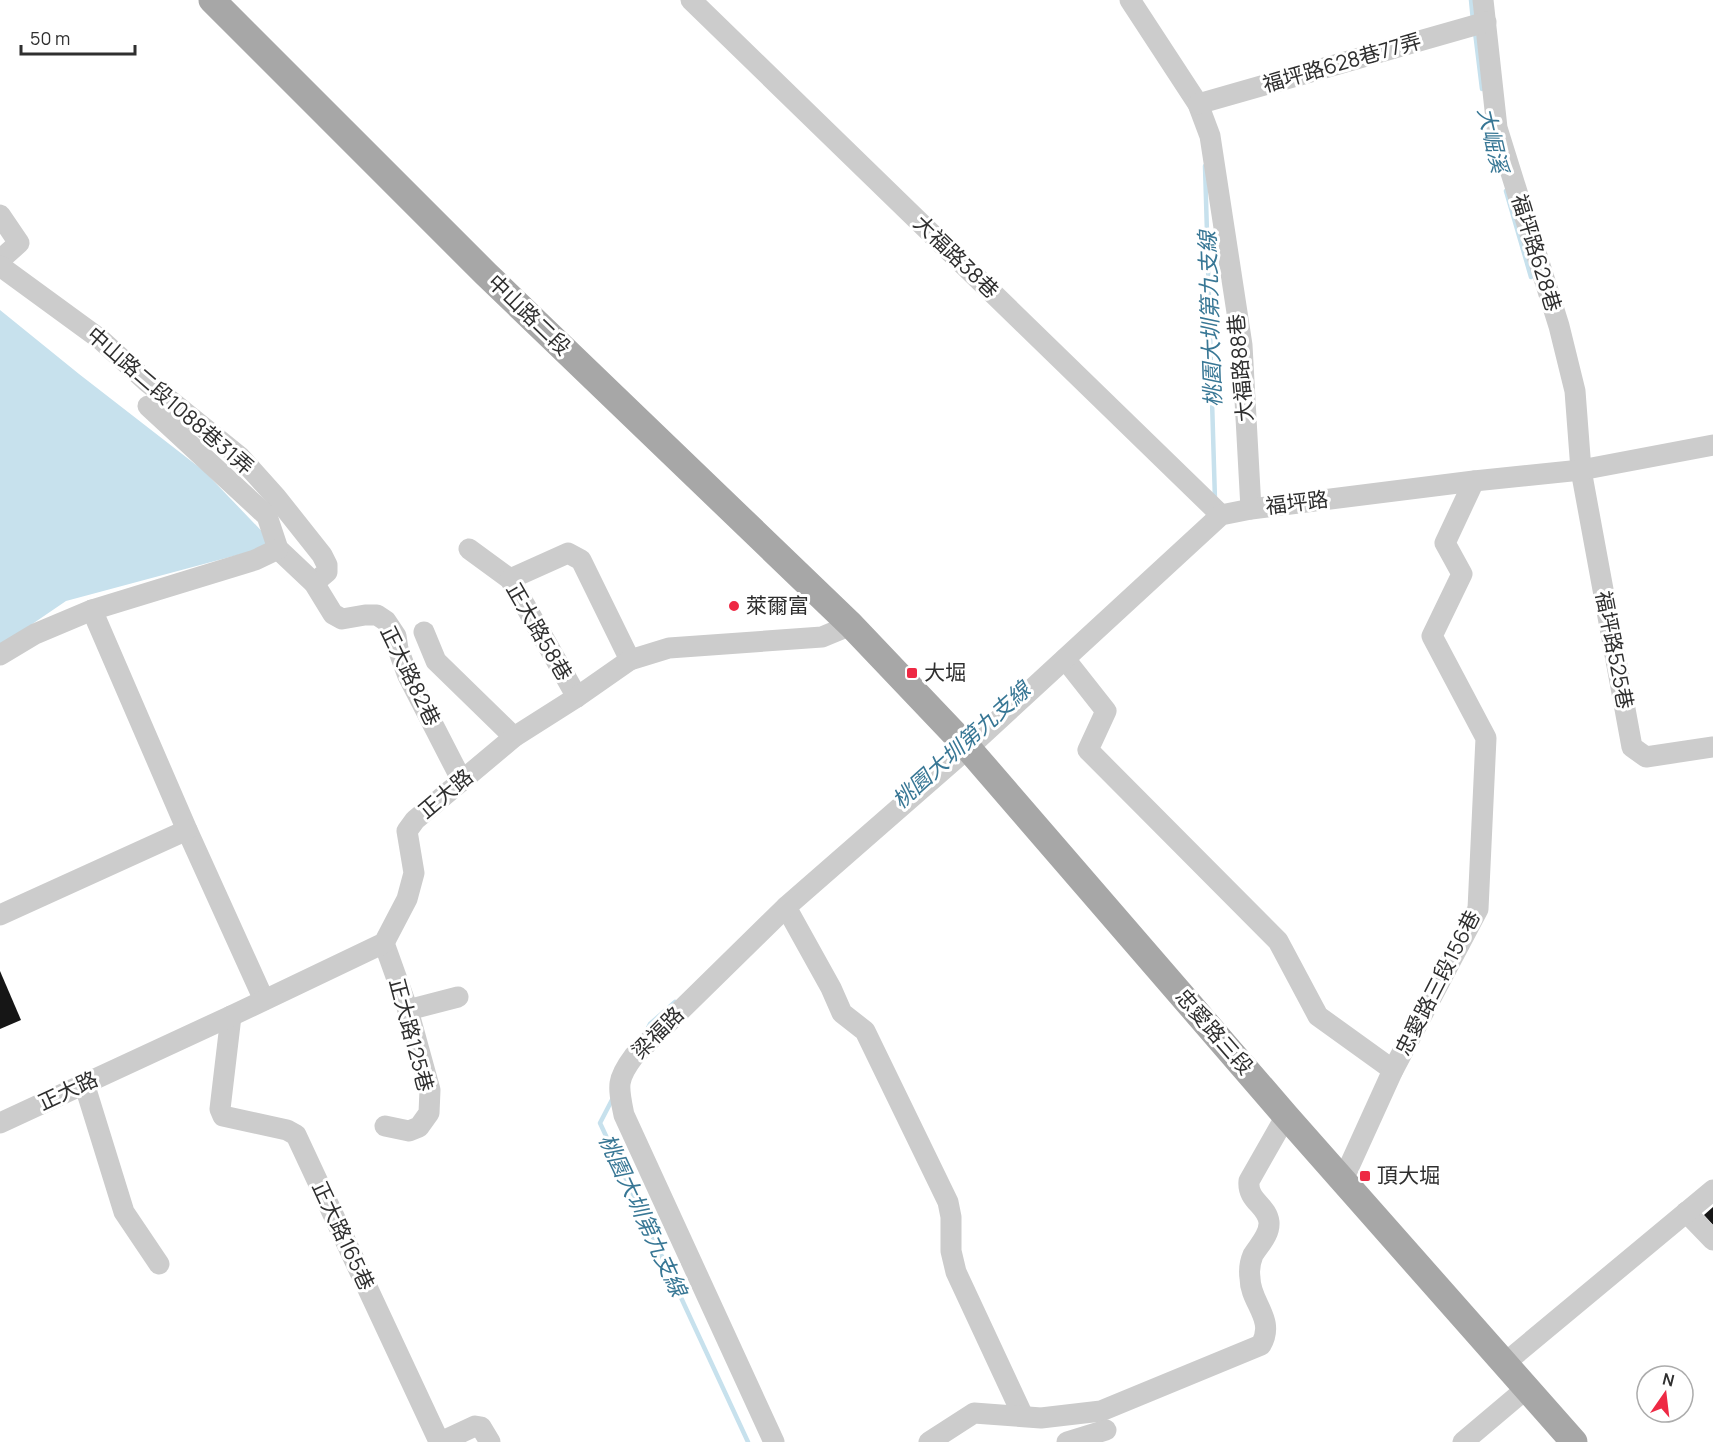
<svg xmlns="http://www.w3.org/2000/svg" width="1713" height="1442" font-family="Manrope,'Noto Sans TC',sans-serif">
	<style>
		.water { fill: #c7e1ed }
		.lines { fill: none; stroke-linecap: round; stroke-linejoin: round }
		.stream { stroke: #c7e1ed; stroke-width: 4.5 }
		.building { fill: #161616 }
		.minor { stroke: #ccc; stroke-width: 21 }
		.major { stroke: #a7a7a7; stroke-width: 27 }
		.poi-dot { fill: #ee2944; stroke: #fff; stroke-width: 2 }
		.labels { text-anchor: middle; stroke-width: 6; stroke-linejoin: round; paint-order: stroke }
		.street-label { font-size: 21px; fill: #2f2f2f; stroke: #fff }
		.poi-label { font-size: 21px; fill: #2f2f2f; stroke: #fff; text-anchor: start }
		.water-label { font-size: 22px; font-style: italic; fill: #387795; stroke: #fff }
	</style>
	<rect width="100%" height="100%" fill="#fff"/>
	<!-- water -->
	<path class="water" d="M0 310 79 374 204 471 275 545 66 601 0 646Z"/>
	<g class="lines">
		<!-- stream -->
		<g class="stream">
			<path d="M1471 0 1473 21"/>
			<path d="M1475 32 1482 89"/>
			<path d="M1205 166 1215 500"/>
			<path d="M1506 191 1531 277"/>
			<path d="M647 1030 650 1024 675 1002"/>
			<path d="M614 1096 600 1123 748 1442"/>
		</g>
	</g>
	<!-- building -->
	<g class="building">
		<path d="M0 971 21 1020 0 1029Z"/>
		<path d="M1713 1207V1225L1704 1215Z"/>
	</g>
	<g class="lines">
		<!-- minor -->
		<g class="minor">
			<path d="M691 0 1221 515"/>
			<path d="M1130 0 1198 104 1210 136 1242 345 1251 509"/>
			<path d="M1483 0 1497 128 1559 326 1575 391 1581 470 1632 747 1646 757 1713 747"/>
			<path d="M1198 104 1486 22"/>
			<path d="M0 215 19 243 0 260"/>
			<path d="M0 266 100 339 146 381 240 457 276 497 322 555 327 565V572L314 583"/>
			<path d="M148 406 267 516 278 549 314 583 333 614 342 619 365 615H377L386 621 396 636 398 649 408 676 462 781"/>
			<path d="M469 549 510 579 577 697"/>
			<path d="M510 579 568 553 581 560 630 660"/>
			<path d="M92 610 187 830 264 1000"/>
			<path d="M424 632 436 661 514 737"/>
			<path d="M0 655 35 634 92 610 255 560 278 549"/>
			<path d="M1065 659 1106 711 1088 750 1278 941 1318 1016 1393 1070"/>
			<path d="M786 907 831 988 842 1013 865 1031 948 1202 951 1217V1251L956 1272 1023 1416"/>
			<path d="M0 915 187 830"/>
			<path d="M384 943 408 1010 430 1090 429 1113 419 1127 409 1131 385 1126"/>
			<path d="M408 1010 458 997"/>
			<path d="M231 1016 220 1109 223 1116 287 1130 296 1135 437 1437 445 1440 475 1426 481 1427 490 1442"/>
			<path d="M84 1083 124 1212 159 1264"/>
			<path d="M0 1123 231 1016 384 943 407 899 414 873 407 831 415 820 514 737 577 697 630 660 669 648 822 637 851 625"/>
			<path d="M1343 1180 1393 1070 1478 909 1486 738 1432 636 1462 574 1445 543 1474 481"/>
			<path d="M1686 1212 1713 1240"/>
			<path d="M1505 1363 1713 1190"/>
			<path d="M774 1442 624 1115C618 1086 616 1080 634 1056L786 907 968 748 1221 515 1251 509 1474 481 1581 470 1713 445"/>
			<path d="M929 1442 974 1413 1041 1418 1101 1411 1261 1345C1276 1319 1250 1303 1250 1278 1249 1271 1250 1262 1253 1255 1259 1245 1270 1235 1269 1222 1267 1205 1247 1201 1249 1181L1286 1116"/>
			<path d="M1067 1442 1106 1430"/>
			<path d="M1463 1442 1527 1388"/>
		</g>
		<!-- major -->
		<path class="major" d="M212 0 486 274 851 625 968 748 1286 1116 1574 1442"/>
	</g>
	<!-- markers -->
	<g class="poi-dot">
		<circle cx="734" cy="606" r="6"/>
		<rect x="906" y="667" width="12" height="12" rx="3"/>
		<rect x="1359" y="1170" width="12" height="12" rx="3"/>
	</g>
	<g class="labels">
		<!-- street labels -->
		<g class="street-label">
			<text transform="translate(1342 63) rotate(-16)" y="7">福坪路628巷77弄</text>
			<text transform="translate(1536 253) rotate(73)" y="7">福坪路628巷</text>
			<text transform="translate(956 257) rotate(44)" y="7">大福路38巷</text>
			<text transform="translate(529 315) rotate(44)" y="7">中山路二段</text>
			<text transform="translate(1241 368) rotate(-95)" y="7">大福路88巷</text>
			<text transform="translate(170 401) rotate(41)" y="7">中山路二段1088巷31弄</text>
			<text transform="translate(1297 503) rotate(-7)" y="7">福坪路</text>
			<text transform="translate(539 632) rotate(60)" y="7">正大路58巷</text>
			<text transform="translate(1614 650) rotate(79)" y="7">福坪路525巷</text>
			<text transform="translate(410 676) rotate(64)" y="7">正大路82巷</text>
			<text transform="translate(446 794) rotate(-40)" y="7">正大路</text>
			<text transform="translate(1438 983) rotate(-63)" y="7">忠愛路三段156巷</text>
			<text transform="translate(1214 1032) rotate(49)" y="7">忠愛路三段</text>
			<text transform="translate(658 1033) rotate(-45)" y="7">梁福路</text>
			<text transform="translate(411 1035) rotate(75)" y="7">正大路125巷</text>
			<text transform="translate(68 1091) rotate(-25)" y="7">正大路</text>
			<text transform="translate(343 1236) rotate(65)" y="7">正大路165巷</text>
		</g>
		<!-- poi labels -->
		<g class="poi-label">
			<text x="746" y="613">萊爾富</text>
			<text x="924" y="680">大堀</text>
			<text x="1377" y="1183">頂大堀</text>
		</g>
		<!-- water labels -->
		<g class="water-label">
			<text transform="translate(1493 140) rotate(77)" y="8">大崛溪</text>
			<text transform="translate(1210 319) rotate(-92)" y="8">桃園大圳第九支線</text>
			<text transform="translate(961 745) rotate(-42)" y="8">桃園大圳第九支線</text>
			<text transform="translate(643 1215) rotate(65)" y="8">桃園大圳第九支線</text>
		</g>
	</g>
	<!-- north arrow -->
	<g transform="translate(1665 1394) rotate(14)"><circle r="28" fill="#ffffff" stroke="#acacac" stroke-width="1.5"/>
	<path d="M0-4.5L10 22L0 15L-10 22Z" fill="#ee2944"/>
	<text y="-9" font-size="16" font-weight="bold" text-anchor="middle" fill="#2f2f2f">N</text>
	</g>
	<!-- scale -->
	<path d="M21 45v9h114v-9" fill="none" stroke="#2f2f2f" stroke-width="3"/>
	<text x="30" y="45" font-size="18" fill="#2f2f2f" stroke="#ffffff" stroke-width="4.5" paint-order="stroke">50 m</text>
</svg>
